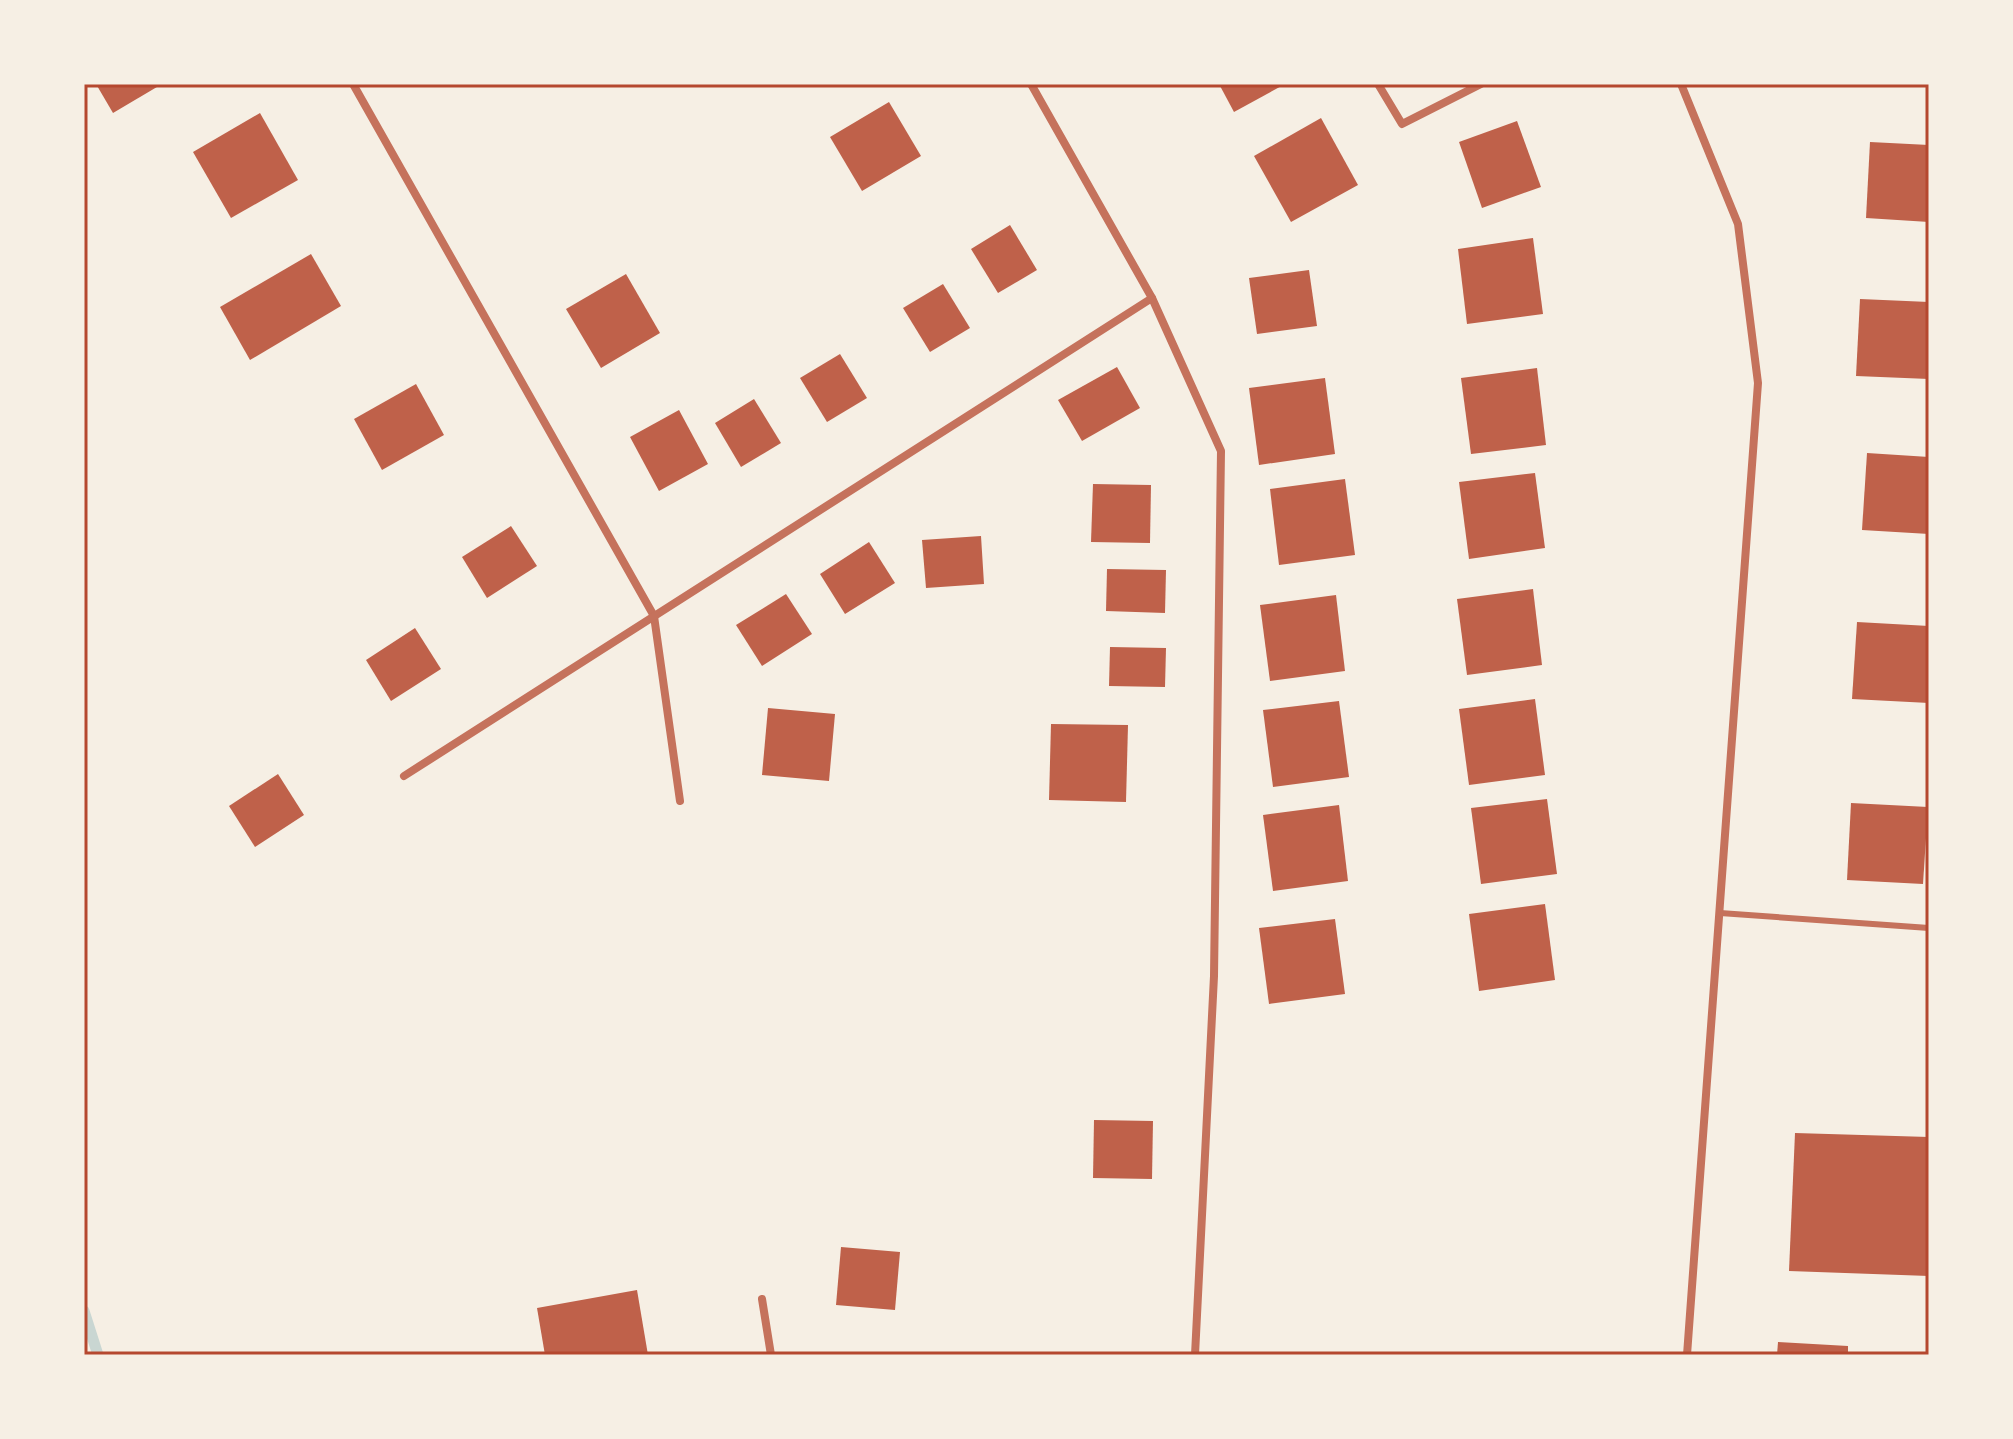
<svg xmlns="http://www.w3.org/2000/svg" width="2013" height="1439" font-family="Roboto,sans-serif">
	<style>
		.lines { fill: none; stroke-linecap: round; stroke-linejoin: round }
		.stream { stroke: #c9d6d2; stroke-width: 11 }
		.building { fill: #bf614a }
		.service { stroke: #c5725c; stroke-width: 6 }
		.minor { stroke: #c5725c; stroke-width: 8 }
		.neatline { fill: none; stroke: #b5482f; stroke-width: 3 }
	</style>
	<rect width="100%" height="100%" fill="#f6efe4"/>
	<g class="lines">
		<!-- stream -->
		<path class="stream" d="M84 1311 98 1355"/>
	</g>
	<!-- building -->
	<g class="building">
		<path d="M96 84H162L113 113Z"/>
		<path d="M1219 84H1285L1234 112Z"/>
		<path d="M889 102 921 156 862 191 830 137Z"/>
		<path d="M260 113 298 180 231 218 193 152Z"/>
		<path d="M1321 118 1358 185 1291 222 1254 156Z"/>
		<path d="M1517 121 1541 187 1482 208 1459 142Z"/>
		<path d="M1870 142 1929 145V222L1866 218Z"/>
		<path d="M1010 225 1037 270 998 293 971 249Z"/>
		<path d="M1533 238 1543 314 1467 324 1458 249Z"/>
		<path d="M311 254 341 306 250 360 220 307Z"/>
		<path d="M1309 270 1317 326 1257 334 1249 278Z"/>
		<path d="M626 274 660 333 601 368 566 309Z"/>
		<path d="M943 284 970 328 930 352 903 308Z"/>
		<path d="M1860 299 1929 302V379L1856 376Z"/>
		<path d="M840 354 867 398 827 422 800 378Z"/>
		<path d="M1117 367 1140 408 1082 441 1058 400Z"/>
		<path d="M1537 368 1546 445 1471 454 1461 378Z"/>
		<path d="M1325 378 1335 454 1259 465 1249 388Z"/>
		<path d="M416 384 444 435 382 470 354 419Z"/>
		<path d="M754 399 781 443 741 467 715 423Z"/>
		<path d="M679 410 708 464 659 491 630 437Z"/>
		<path d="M1867 453 1929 457V534L1862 530Z"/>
		<path d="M1535 473 1545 548 1469 559 1459 482Z"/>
		<path d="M1345 479 1355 555 1279 565 1270 489Z"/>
		<path d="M1093 484 1151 485 1150 543 1091 542Z"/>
		<path d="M511 526 537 566 487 598 462 557Z"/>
		<path d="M981 536 984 584 926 588 922 540Z"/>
		<path d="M869 542 895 583 845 614 820 574Z"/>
		<path d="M1107 569 1166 570 1165 613 1106 611Z"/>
		<path d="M1533 589 1542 665 1467 675 1457 599Z"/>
		<path d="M786 594 812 634 762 666 736 625Z"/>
		<path d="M1336 595 1345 671 1270 681 1260 605Z"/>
		<path d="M1857 622 1929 626V703L1852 699Z"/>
		<path d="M415 628 441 669 391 701 366 660Z"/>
		<path d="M1110 647 1166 648 1165 687 1109 686Z"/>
		<path d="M1535 699 1545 775 1469 785 1459 709Z"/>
		<path d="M1339 701 1349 777 1273 787 1263 710Z"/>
		<path d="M768 708 835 714 829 781 762 775Z"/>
		<path d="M1051 724 1128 725 1126 802 1049 800Z"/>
		<path d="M278 774 304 815 255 847 229 806Z"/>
		<path d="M1547 799 1557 874 1481 884 1471 808Z"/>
		<path d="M1851 803 1928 807 1923 884 1847 880Z"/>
		<path d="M1339 805 1348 881 1273 891 1263 815Z"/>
		<path d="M1545 904 1555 980 1479 991 1469 914Z"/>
		<path d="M1335 919 1345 994 1269 1004 1259 928Z"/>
		<path d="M1094 1120 1153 1121 1152 1179 1093 1178Z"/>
		<path d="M1795 1133 1929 1137V1276L1789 1271Z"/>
		<path d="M841 1247 900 1252 895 1310 836 1305Z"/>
		<path d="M637 1290 648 1355H545L537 1308Z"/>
		<path d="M1778 1342 1848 1346V1355H1777Z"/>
	</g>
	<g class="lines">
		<!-- service -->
		<path class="service" d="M1720 913 1929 928"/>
		<!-- minor -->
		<g class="minor">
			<path d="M353 84 654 616 680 801"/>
			<path d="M1031 84 1152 298 1221 451 1214 976 1195 1355"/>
			<path d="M1378 84 1402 124 1481 84"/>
			<path d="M1681 84 1738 224 1758 383 1687 1355"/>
			<path d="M404 776 1152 298"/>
			<path d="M762 1299 771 1355"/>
		</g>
	</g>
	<!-- border -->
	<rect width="2013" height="1439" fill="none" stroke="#f6efe4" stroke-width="172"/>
	<rect x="86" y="86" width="1841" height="1267" class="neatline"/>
</svg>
